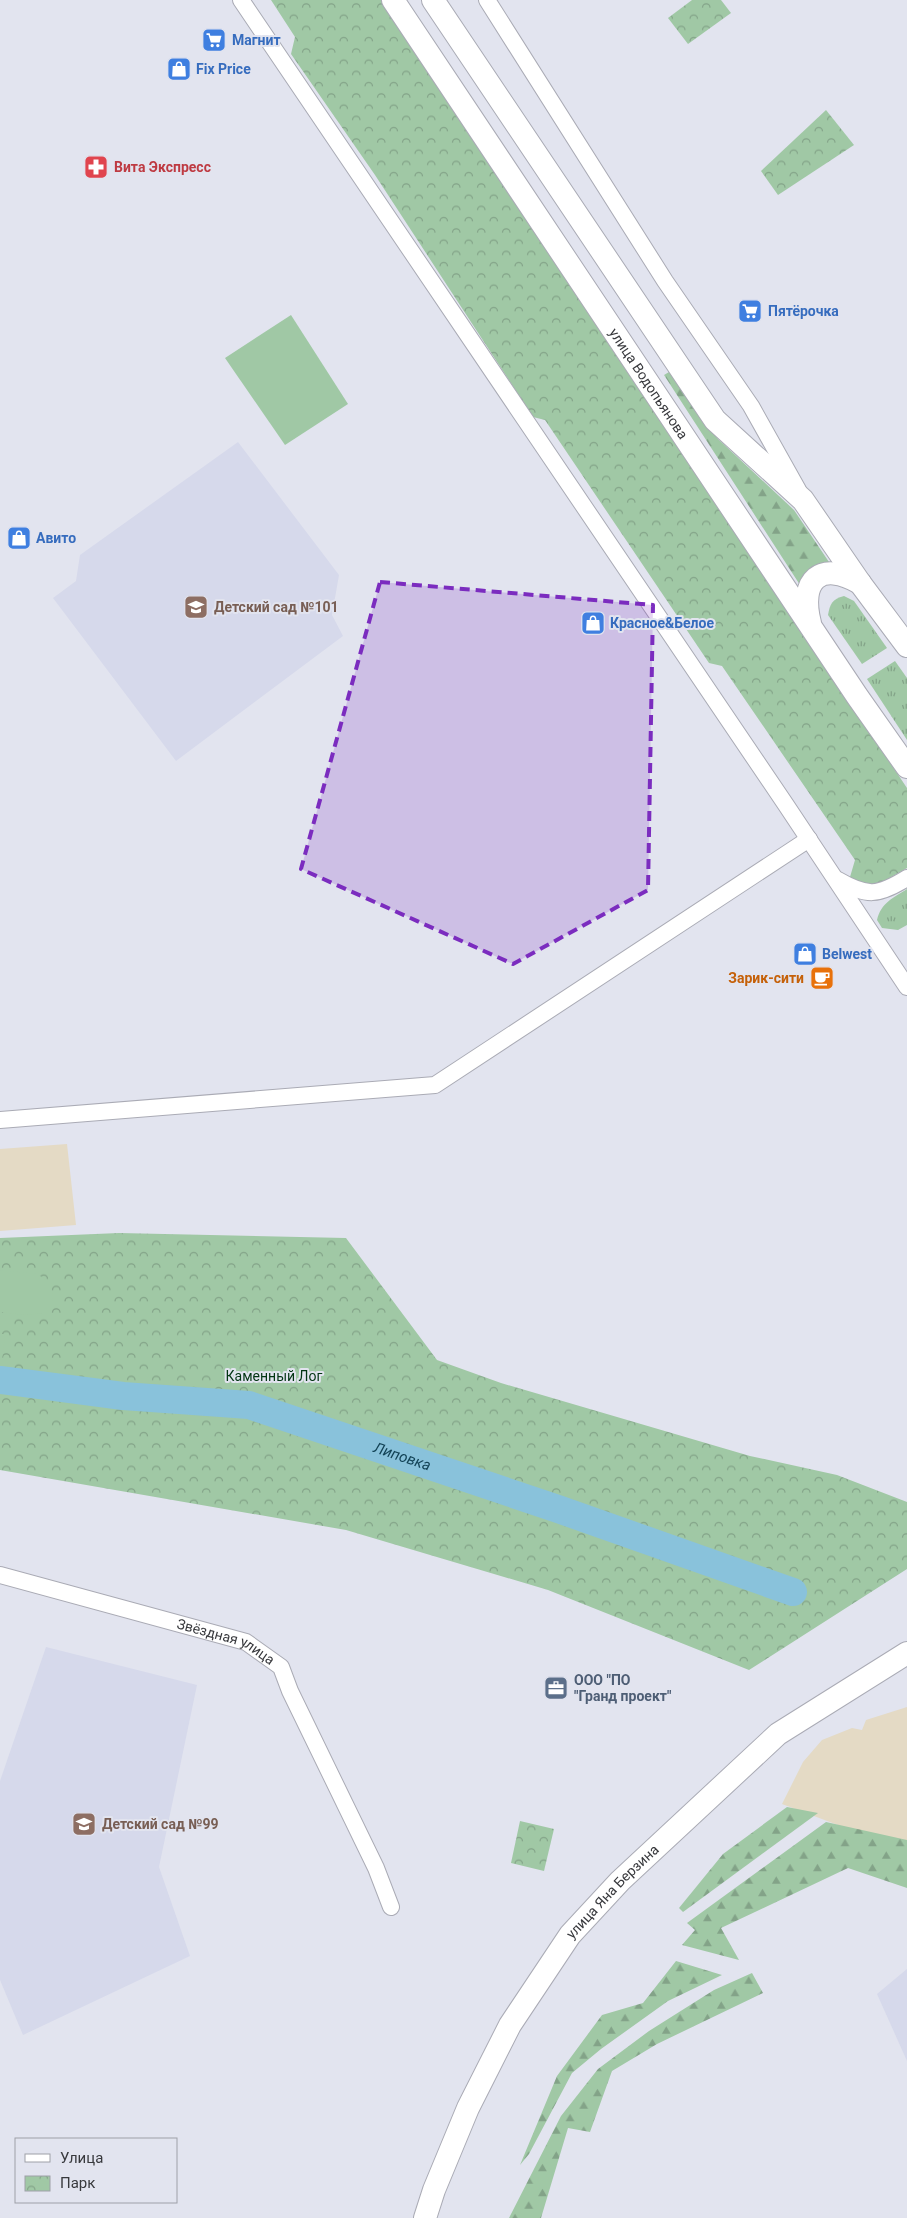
<svg xmlns="http://www.w3.org/2000/svg" width="907" height="2218" font-family="Roboto,sans-serif">
	<style>
		.industrial { fill: #e4dac5 }
		.built { fill: #d6d9eb }
		.grass { fill: url(#grass-tufts) }
		.forest { fill: url(#forest-firs) }
		.park { fill: url(#park-crowns) }
		.pitch { fill: #a0c8a5 }
		.lines { fill: none; stroke-linecap: round; stroke-linejoin: round }
		.river { stroke: #89c2db; stroke-width: 28 }
		.street-casing { stroke: #aaabb5; stroke-width: 18 }
		.secondary-casing { stroke: #aaabb5; stroke-width: 24 }
		.street { stroke: #fff; stroke-width: 16 }
		.secondary { stroke: #fff; stroke-width: 22 }
		.marked { fill: #7b2cbf; fill-opacity: 0.2; stroke: #7b2cbf; stroke-width: 4; stroke-dasharray: 10 6; stroke-linejoin: round }
		.labels { text-anchor: middle; stroke-width: 4; stroke-linejoin: round; paint-order: stroke }
		.shop-label { font-size: 14px; font-weight: bold; fill: #366cbe; stroke: #e2e4ef; text-anchor: start }
		.health-label { font-size: 14px; font-weight: bold; fill: #be3a42; stroke: #e2e4ef; text-anchor: start }
		.street-label { font-size: 14px; fill: #38393d; stroke: #e2e4ef }
		.education-label { font-size: 14px; font-weight: bold; fill: #785e54; stroke: #e2e4ef; text-anchor: start }
		.food-label { font-size: 14px; font-weight: bold; fill: #c56008; stroke: #e2e4ef; text-anchor: end }
		.park-label { font-size: 14px; fill: #033513; stroke: #e2e4ef }
		.service-label { font-size: 14px; font-weight: bold; fill: #4e5e75; stroke: #e2e4ef; text-anchor: start }
		.water-label { font-size: 15px; font-style: italic; fill: #134356; stroke: #e2e4ef }
	</style>
	<defs>
		<pattern id="grass-tufts" width="24" height="20" patternUnits="userSpaceOnUse" patternTransform="scale(1.25)"><rect width="24" height="20" fill="#a0c8a5"/><path d="M3 7l-1-3M5 7V3M7 7l1-3M15 17l-1-3M17 17v-4M19 17l1-3" fill="none" stroke="#83a388"/></pattern>
		<pattern id="forest-firs" width="22" height="20" patternUnits="userSpaceOnUse" patternTransform="scale(1.25)"><rect width="22" height="20" fill="#a0c8a5"/><path d="M5 1l3.5 6h-7zM16 11l3.5 6h-7z" fill="#83a388"/></pattern>
		<pattern id="park-crowns" width="20" height="18" patternUnits="userSpaceOnUse" patternTransform="scale(1.25)"><rect width="20" height="18" fill="#a0c8a5"/><path d="M2 6a3 3 0 1 1 6 0M12 15a3 3 0 1 1 6 0" fill="none" stroke="#83a388"/></pattern>
	</defs>
	<rect width="100%" height="100%" fill="#e2e4ef"/>
	<!-- industrial -->
	<g class="industrial">
		<path d="M67 1144 76 1225 0 1231V1149Z"/>
		<path d="M907 1707V1851L782 1804 803 1762 822 1740 852 1728 862 1730 866 1720Z"/>
	</g>
	<!-- built -->
	<g class="built">
		<path d="M238 442 339 575 332 615 343 636 176 761 53 598 76 581 80 555Z"/>
		<path d="M46 1647 197 1685 159 1867 190 1956 23 2035 0 1980V1781Z"/>
		<path d="M907 1969V2061L877 1994Z"/>
	</g>
	<!-- grass -->
	<g class="grass">
		<path d="M844 596 854 601 887 648 862 664 828 615C830 604 832 599 844 596Z"/>
		<path d="M895 661 907 678V740L867 679Z"/>
		<path d="M907 889V925L898 930 882 928 877 920C881 903 893 898 907 889Z"/>
	</g>
	<!-- forest -->
	<g class="forest">
		<path d="M669 372 718 439 794 510 831 565 800 585 664 375Z"/>
		<path d="M787 1807 818 1813 683 1912 679 1908 723 1854Z"/>
		<path d="M826 1822 907 1840V1888L848 1868 721 1928 739 1960 682 1945 695 1930 687 1923Z"/>
		<path d="M676 1961 722 1975 668 2001 601 2049 572 2073 529 2154 520 2165 557 2076 602 2015 643 2003Z"/>
		<path d="M752 1973 763 1993 657 2044 612 2071 590 2132 568 2128 541 2218H509L561 2116 598 2069 649 2031 714 1990Z"/>
	</g>
	<!-- park -->
	<g class="park">
		<path d="M271 0H381L907 788V868L874 887 859 885 850 877 855 860 722 666 709 663 545 420 533 417 375 175 291 54 295 37Z"/>
		<path d="M692 0H721L731 13 688 44 668 18Z"/>
		<path d="M826 110 854 145 778 195 761 171Z"/>
		<path d="M119 1233 346 1238 437 1360 501 1383 750 1456 837 1475 907 1502V1569L749 1670 548 1590 346 1530 0 1470V1238Z"/>
		<path d="M520 1821 554 1829 544 1871 511 1863Z"/>
	</g>
	<!-- pitch -->
	<g class="pitch">
		<path d="M291 315 348 404 285 445 225 358Z"/>
		<path d="M0 1270 37 1274 51 1283 53 1300 43 1313 26 1315 0 1312Z"/>
		<path d="M0 1334H5L1 1369 0 1368Z"/>
	</g>
	<g class="lines">
		<!-- river -->
		<path class="river" id="s1" d="M0 1380 123 1396 249 1405 558 1509 793 1592"/>
		<!-- street casing -->
		<g class="street-casing">
			<g id="street">
				<path d="M241 0 786 805 907 987"/>
				<path d="M487 0 665 281 751 406 798 490"/>
				<path d="M838 880C867 897 878 896 907 878"/>
				<path d="M0 1120 435 1085 809 839"/>
				<path id="s2" d="M0 1575 246 1642 281 1667 290 1691 376 1868 391 1907"/>
			</g>
		</g>
		<!-- secondary casing -->
		<g class="secondary-casing">
			<g id="secondary">
				<path id="s3" d="M393 0 857 696 907 767"/>
				<path d="M433 0 715 420 803 500 860 583 907 646"/>
				<path d="M810 623C799 580 820 560 860 583"/>
				<path id="s4" d="M425 2218 434 2190 468 2108 510 2025 570 1935 620 1881 778 1734 907 1653"/>
			</g>
		</g>
		<!-- street -->
		<use href="#street" class="street"/>
		<!-- secondary -->
		<use href="#secondary" class="secondary"/>
	</g>
	<!-- marked area -->
	<path class="marked" d="M380 582 653 605 648 890 513 964 301 869Z"/>
	<!-- icons -->
	<defs>
		<g id="supermarket-square" transform="scale(1.25)"><rect x="-9" y="-9" width="18" height="18" rx="4" fill="#3f7fe0" stroke="#e2e4ef"/><path d="M-6-5.5h2.5l.6 2H6L4.5 2H-2.5L-4.4-4H-6ZM-1.5 3.2a1.3 1.3 0 1 0 .1 0ZM3 3.2a1.3 1.3 0 1 0 .1 0Z" fill="#fff"/></g>
		<g id="shop-square" transform="scale(1.25)"><rect x="-9" y="-9" width="18" height="18" rx="4" fill="#3f7fe0" stroke="#e2e4ef"/><path d="M-5-2.5h2.3a2.7 3.5 0 0 1 5.4 0H5L5.5 6h-11ZM-1.5-2.5h3a1.5 2.3 0 0 0-3 0Z" fill="#fff"/></g>
		<g id="pharmacy-square" transform="scale(1.25)"><rect x="-9" y="-9" width="18" height="18" rx="4" fill="#e0444e" stroke="#e2e4ef"/><path d="M-2-6h4v4h4v4h-4v4h-4v-4h-4v-4h4Z" fill="#fff"/></g>
		<g id="school-square" transform="scale(1.25)"><rect x="-9" y="-9" width="18" height="18" rx="4" fill="#8d6e63" stroke="#e2e4ef"/><path d="M0-5L7-2L0 1L-7-2ZM-4 1L0 2.5L4 1V4Q0 6-4 4Z" fill="#fff"/></g>
		<g id="cafe-square" transform="scale(1.25)"><rect x="-9" y="-9" width="18" height="18" rx="4" fill="#e8710a" stroke="#e2e4ef"/><path d="M-5.5-4.5H6V0H3Q3 3.5 0 3.5H-2.5Q-5.5 3.5-5.5 0ZM3-3.2v2h1.7v-2ZM-6 4.5H4V6H-6Z" fill="#fff"/></g>
		<g id="office-square" transform="scale(1.25)"><rect x="-9" y="-9" width="18" height="18" rx="4" fill="#5c6f8a" stroke="#e2e4ef"/><path d="M-6-3h4V-5.5h4V-3h4V5H-6ZM-1-4.5V-3h2v-1.5ZM-6 0V1H6V0Z" fill="#fff"/></g>
	</defs>
	<g fill-rule="evenodd">
		<use href="#supermarket-square" x="214" y="40"/>
		<use href="#shop-square" x="179" y="69"/>
		<use href="#pharmacy-square" x="96" y="167"/>
		<use href="#supermarket-square" x="750" y="311"/>
		<use href="#shop-square" x="19" y="538"/>
		<use href="#school-square" x="196" y="607"/>
		<use href="#shop-square" x="593" y="623"/>
		<use href="#shop-square" x="805" y="954"/>
		<use href="#cafe-square" x="822" y="978"/>
		<use href="#office-square" x="556" y="1688"/>
		<use href="#school-square" x="84" y="1824"/>
	</g>
	<g class="labels">
		<!-- shop labels -->
		<g class="shop-label">
			<text x="232" y="45">Магнит</text>
			<text x="196" y="74">Fix Price</text>
			<text x="768" y="316">Пятёрочка</text>
			<text x="36" y="543">Авито</text>
			<text x="610" y="628">Красное&amp;Белое</text>
			<text x="822" y="959">Belwest</text>
		</g>
		<!-- health labels -->
		<g class="health-label">
			<text x="114" y="172">Вита Экспресс</text>
		</g>
		<!-- street labels -->
		<g class="street-label">
			<text dy="5" stroke="none"><textPath href="#s3" startOffset="461">улица Водопьянова</textPath></text>
			<text dy="5" stroke="none"><textPath href="#s2" startOffset="236">Звёздная улица</textPath></text>
			<text dy="5" stroke="none"><textPath href="#s4" startOffset="380">улица Яна Берзина</textPath></text>
		</g>
		<!-- education labels -->
		<g class="education-label">
			<text x="214" y="612">Детский сад №101</text>
			<text x="102" y="1829">Детский сад №99</text>
		</g>
		<!-- food labels -->
		<g class="food-label">
			<text x="804" y="983">Зарик-сити</text>
		</g>
		<!-- park labels -->
		<g class="park-label">
			<text x="274" y="1381">Каменный Лог</text>
		</g>
		<!-- service labels -->
		<g class="service-label">
			<text x="574" y="1685">ООО "ПО<tspan x="574" dy="16">"Гранд проект"</tspan></text>
		</g>
		<!-- water labels -->
		<g class="water-label">
			<text dy="5" stroke="none"><textPath href="#s1" startOffset="412">Липовка</textPath></text>
		</g>
	</g>
	<!-- legend -->
	<rect x="15" y="2138" width="162" height="65" fill="#e2e4ef" stroke="#9ea0a8"/>
	<rect x="25" y="2154" width="25" height="8" fill="#ffffff" stroke="#9ea0a8"/>
	<text x="60" y="2163" font-size="15" fill="#38393d">Улица</text>
	<rect x="25" y="2176" width="25" height="15" fill="url(#park-crowns)" stroke="#9ea0a8"/>
	<text x="60" y="2188" font-size="15" fill="#38393d">Парк</text>
</svg>
